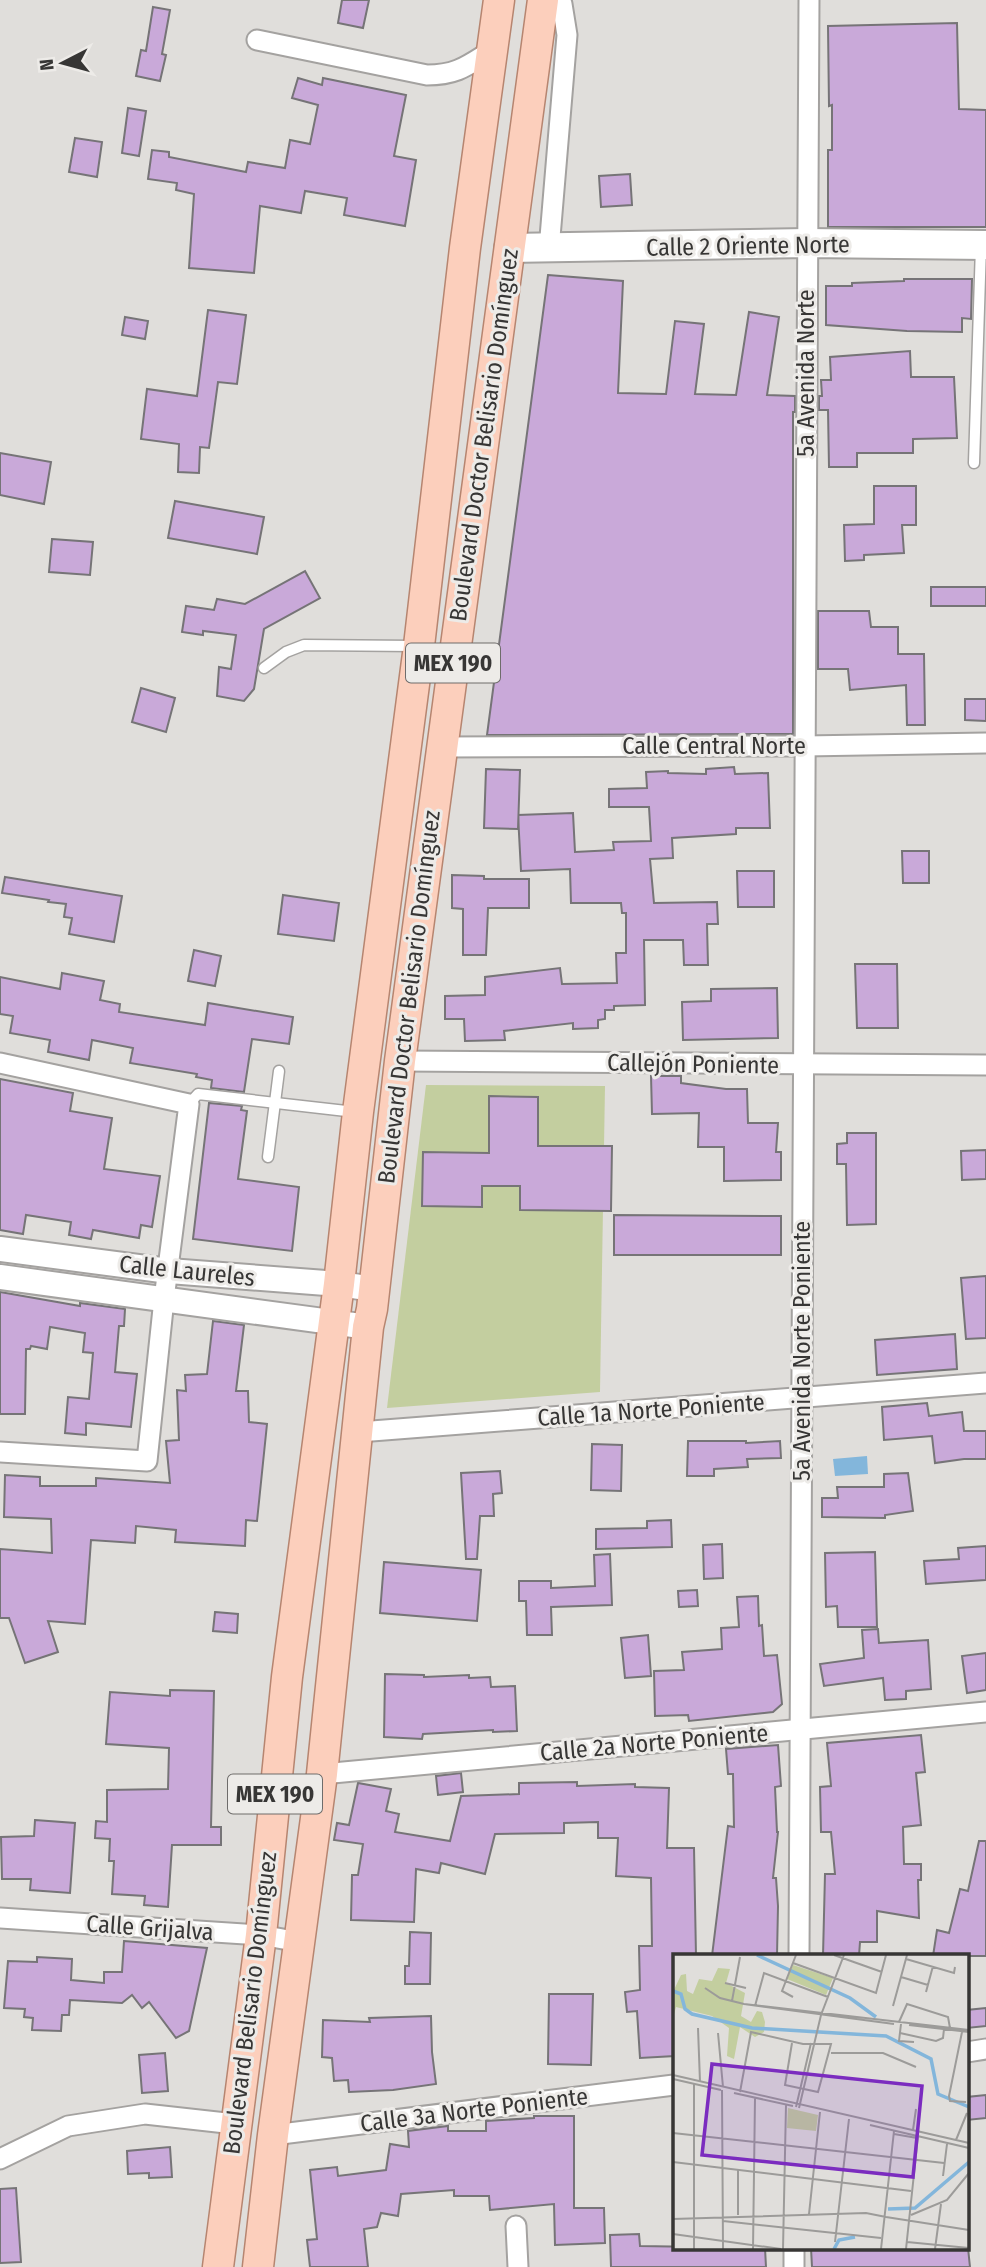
<svg xmlns="http://www.w3.org/2000/svg" width="986" height="2267" font-family="'Fira Sans Condensed',sans-serif">
	<style>
		.green { fill: #c3ce9f }
		.water { fill: #83b6db }
		.building { fill: #c9a9d9; stroke: #767477; stroke-width: 2 }
		.lines { fill: none; stroke-linecap: round; stroke-linejoin: round }
		.service-casing { stroke: #a4a2a0; stroke-width: 13 }
		.minor-casing { stroke: #a4a2a0; stroke-width: 23 }
		.tertiary-casing { stroke: #a4a2a0; stroke-width: 28 }
		.secondary-casing { stroke: #a4a2a0; stroke-width: 32 }
		.primary-casing { stroke: #b68570; stroke-width: 33 }
		.service { stroke: #fff; stroke-width: 10 }
		.minor { stroke: #fff; stroke-width: 19 }
		.tertiary { stroke: #fff; stroke-width: 24 }
		.secondary { stroke: #fff; stroke-width: 28 }
		.primary { stroke: #fccfbc; stroke-width: 30 }
		.labels { text-anchor: middle; stroke-width: 6; stroke-linejoin: round; paint-order: stroke }
		.shield { fill: #edebe8; stroke: #6e6c6b; stroke-width: 2 }
		.shield-label { font-size: 23px; font-weight: bold; fill: #373635 }
		.street-label { font-size: 24px; fill: #373635; stroke: #edebe8 }
		.inset-river { fill: none; stroke: #83b6db; stroke-width: 3.5 }
		.inset-road { fill: none; stroke: #9c9b99; stroke-width: 2 }
		.view { fill: #7b2cbf; fill-opacity: 0.15; stroke: #7b2cbf; stroke-width: 3.5 }
		.inset-edge { fill: none; stroke: #373635; stroke-width: 3.5 }
	</style>
	<rect width="100%" height="100%" fill="#e0dedb"/>
	<!-- green -->
	<path class="green" d="M426 1085 605 1086 600 1392 387 1408Z"/>
	<!-- water -->
	<path class="water" d="M867 1456 868 1474 835 1476 833 1459Z"/>
	<!-- building -->
	<g class="building">
		<path d="M342 0H369L363 28 338 23Z"/>
		<path d="M153 7 170 10 162 54 166 55 160 81 136 76 141 50 146 51Z"/>
		<path d="M957 23 959 109 986 110V227H828V150H832V105L829 106 828 26Z"/>
		<path d="M298 78 322 85 323 78 406 95 394 156 416 160 405 226 344 215 347 198 305 191 301 213 260 206 254 273 189 268 194 194 176 190 177 183 148 179 152 150 169 152V157L246 172 248 162 285 168 290 140 310 144 318 105 292 98Z"/>
		<path d="M128 108 146 111 139 156 122 153Z"/>
		<path d="M75 138 102 142 97 177 69 172Z"/>
		<path d="M630 174 632 205 601 207 599 176Z"/>
		<path d="M548 275 623 281 618 393 666 394 675 321 704 324 695 394 736 395 749 312 779 317 767 395 795 396V412H793V734L487 735Z"/>
		<path d="M904 279H972L971 319 962 318V332L907 331 826 325V286H852V283L904 281Z"/>
		<path d="M208 310 246 315 237 384 218 382 209 448 200 447 199 473 178 472 179 444 141 439 147 389 197 396Z"/>
		<path d="M125 317 148 321 145 339 122 335Z"/>
		<path d="M910 351 911 377H954L957 438 913 439V453H857V467H829L828 410H819V396H822L821 380H831L830 357Z"/>
		<path d="M0 453 51 462 44 504 0 495Z"/>
		<path d="M874 486H916V525H902L904 553 864 555V560L845 561 844 525 874 524Z"/>
		<path d="M175 501 264 517 257 554 168 538Z"/>
		<path d="M52 539 93 542 90 575 49 572Z"/>
		<path d="M305 571 320 598 264 629 254 689 244 701 217 696 219 667 231 669 236 635 203 631V635L182 632 186 606 214 610 217 599 245 604Z"/>
		<rect x="931" y="587" width="55" height="19"/>
		<path d="M818 611H869L871 627H898V654H924L925 725H907L906 685 850 690 848 669H818Z"/>
		<path d="M141 688 175 698 166 732 132 722Z"/>
		<path d="M965 699H986V721L965 720Z"/>
		<path d="M734 767 735 774 768 773 770 828H736V834L672 838 673 858 650 859 654 903 717 902 718 924H707L708 965H684L683 940H644L645 1005 614 1006V1010H605V1019L598 1020V1028L573 1029V1023L504 1031 505 1040 465 1041 464 1019H445V996L485 995V977L560 968 562 984 617 983 616 953H626V913H622L621 903H571L570 869 521 871 518 815 573 813 575 852 614 850 613 842 651 841 649 807H609V789L647 788 646 772 668 771V773L706 774V769Z"/>
		<path d="M486 769 520 770 518 829 484 828Z"/>
		<path d="M902 851H929V883H903Z"/>
		<path d="M737 871H774V907H738Z"/>
		<path d="M452 875 484 876V879H529V908H488L486 955H463V909L452 908Z"/>
		<path d="M5 877 122 896 114 942 69 934 72 918 64 917 66 904 48 902 49 900 2 893Z"/>
		<path d="M283 895 339 903 334 941 278 934Z"/>
		<path d="M194 950 221 956 215 986 188 981Z"/>
		<path d="M855 964H897L898 1028H857Z"/>
		<path d="M62 973 104 981 100 1000 120 1004 119 1012 205 1025 208 1003 293 1017 289 1044 252 1039 244 1092 211 1088 212 1080 196 1077 197 1074 130 1063 133 1048 92 1040 89 1060 48 1052 50 1040 10 1033 13 1016 0 1014V977L60 989Z"/>
		<path d="M777 988 778 1038 683 1040 682 1002 711 1001V989Z"/>
		<path d="M651 1076H681V1083L726 1089H747L748 1123H778L776 1152H781V1180L724 1181V1147H698L699 1113 652 1114Z"/>
		<path d="M0 1079 73 1093 70 1111 112 1118 104 1169 160 1176 152 1227 141 1225 139 1238 93 1230 91 1239 69 1235 71 1222 26 1215 23 1234 0 1230Z"/>
		<path d="M489 1096 538 1097V1146H612L611 1211 520 1210V1186H482V1207L422 1206 423 1152 489 1153Z"/>
		<path d="M209 1103 242 1106 241 1110 247 1111 238 1179 299 1187 292 1251 193 1239Z"/>
		<path d="M847 1133H876V1224L847 1225 846 1164H837V1144L847 1143Z"/>
		<path d="M986 1150V1179L962 1180 961 1151Z"/>
		<path d="M614 1215 781 1216V1255H614Z"/>
		<path d="M986 1276V1338L966 1339 961 1278Z"/>
		<path d="M0 1292 80 1306V1303L125 1309 124 1326H119L115 1372 137 1374 131 1427 86 1423V1435L65 1433 68 1397 89 1399 93 1353 83 1352 85 1333 50 1327 47 1349 31 1346 30 1349H26L25 1414H0Z"/>
		<path d="M213 1321 244 1325 236 1391H248L249 1422 267 1424 257 1521 246 1520 245 1546 175 1542 176 1530 136 1526 135 1543 91 1540 85 1624 48 1621 58 1652 25 1663 9 1618H0V1549L52 1553 51 1519 4 1517 5 1475 40 1477V1486H96V1478L170 1483 166 1441 179 1440 177 1390 186 1391 185 1375 207 1374Z"/>
		<path d="M955 1334 957 1369 877 1375 875 1340Z"/>
		<path d="M927 1403 929 1416 962 1412 964 1431H986V1459H964L935 1463 932 1436 884 1440 882 1407Z"/>
		<path d="M688 1441H746V1443L780 1441 781 1458 747 1459 748 1467 714 1469V1476H687Z"/>
		<path d="M592 1444 622 1445 621 1491 591 1490Z"/>
		<path d="M500 1471 502 1493 493 1494 494 1516H480L477 1559H466L461 1473Z"/>
		<path d="M908 1473 913 1511 885 1515V1518L822 1517V1498H838L837 1487H884V1474Z"/>
		<path d="M671 1520 672 1547 596 1549V1529L647 1528V1521Z"/>
		<path d="M722 1544 723 1578 704 1579 703 1545Z"/>
		<path d="M986 1546V1580L926 1584 924 1561 959 1559 958 1548Z"/>
		<path d="M875 1552 877 1627H838L837 1606 826 1607 825 1553Z"/>
		<path d="M610 1554 612 1605 551 1607 552 1635H527L526 1601H519V1581H551V1588L595 1586 594 1555Z"/>
		<path d="M384 1562 481 1570 477 1621 380 1613Z"/>
		<path d="M697 1590 698 1606 679 1607 678 1591Z"/>
		<path d="M758 1596 759 1626 762 1625 764 1656 777 1655 782 1704 773 1712 689 1721 688 1715 655 1716 654 1671 684 1670 682 1652 722 1649 721 1628 739 1627 737 1597Z"/>
		<path d="M215 1612 238 1614 237 1633 213 1631Z"/>
		<path d="M878 1629 879 1643 928 1640 931 1689 906 1691V1699L885 1700 883 1678 824 1686 820 1664 864 1658 862 1630Z"/>
		<path d="M648 1635 651 1676 625 1678 621 1638Z"/>
		<path d="M986 1653V1690L967 1693 962 1656Z"/>
		<path d="M385 1674 424 1675V1677L469 1675V1678L490 1677 491 1687 515 1686 517 1731 493 1732V1730L423 1734 422 1739 384 1737Z"/>
		<path d="M170 1690 214 1691 211 1827H221V1845H172L168 1907 144 1905 145 1896 112 1894 114 1861H109L110 1839 95 1838 96 1821 107 1822V1790L168 1789 169 1748 106 1744 110 1692 170 1696Z"/>
		<path d="M921 1735 925 1772 916 1773 921 1825 903 1827 904 1864H921V1880H918L919 1918 877 1911V1942H860L859 1956H823L825 1874H835L831 1832H821L820 1787 831 1786 827 1743Z"/>
		<path d="M778 1745 781 1786 775 1787 777 1832H778L773 1878H776L778 1906 777 1956H712L728 1826 734 1827 733 1774H728L726 1749Z"/>
		<path d="M461 1773 463 1792 438 1795 436 1776Z"/>
		<path d="M577 1782V1786L635 1784V1787L669 1788 667 1848H694L696 1956H675V2056L640 2058 637 2011 627 2012 625 1992 640 1990 639 1946H652L651 1878 616 1876 618 1838H598V1822L564 1823V1833L495 1834 485 1874 441 1863 439 1873 416 1869 414 1922 351 1920 352 1875H358L363 1844 334 1840 337 1823 349 1825 358 1783 391 1789 386 1811 399 1814 395 1832 450 1841 461 1796 519 1794V1783Z"/>
		<path d="M35 1820 75 1823 70 1893 30 1890 31 1879H2L1 1837 34 1836Z"/>
		<path d="M979 1841H986V1956H933L937 1930 949 1933 960 1889 968 1891Z"/>
		<path d="M410 1932 431 1933 430 1984H405V1966H409Z"/>
		<path d="M124 1941 207 1948 189 2031 176 2038 149 2002 142 2008 132 1995 122 2003 70 2000 69 2015H62L61 2031 32 2030 33 2018 24 2017 25 2009 4 2008 8 1961 37 1962V1957L72 1959 71 1980 104 1983V1972H122Z"/>
		<path d="M549 1994H593L591 2065 548 2064Z"/>
		<path d="M986 2008V2026L967 2028V2010Z"/>
		<path d="M431 2016 432 2052 436 2084 393 2090 349 2092 348 2080 334 2081 332 2058 322 2057 323 2020 370 2022 369 2018Z"/>
		<path d="M165 2053 168 2091 142 2093 139 2055Z"/>
		<path d="M986 2095V2118L967 2120V2097Z"/>
		<path d="M534 2116H574V2208H604L605 2243 555 2245 554 2204 490 2210 489 2196H454V2190L401 2194 398 2216 381 2213 377 2227 364 2229 368 2267H310L307 2240 317 2239 310 2170 337 2167 338 2176 386 2170 390 2144 409 2147 408 2131 448 2126V2131H486V2121L534 2118Z"/>
		<path d="M170 2147 172 2177 149 2178V2173L128 2174 127 2151Z"/>
		<path d="M16 2188 21 2262 0 2263V2189Z"/>
		<path d="M639 2234 640 2246 765 2248 766 2267H611L610 2235Z"/>
		<path d="M811 2248H968L970 2267H812Z"/>
	</g>
	<g class="lines">
		<!-- service casing -->
		<g class="service-casing">
			<g id="service">
				<path d="M974 463 981 246"/>
				<path d="M264 668 286 652 304 645 415 646"/>
				<path d="M189 1104 198 1094 355 1112"/>
				<path d="M268 1157 279 1071"/>
			</g>
		</g>
		<!-- minor casing -->
		<g class="minor-casing">
			<g id="minor">
				<path d="M257 40 427 75C458 75 468 65 494 49"/>
				<path d="M549 249 567 35 562 4 558 0"/>
				<path d="M441 747 804 746 986 743"/>
				<path d="M400 1061 986 1065"/>
				<path d="M0 1063 189 1104 164 1299 147 1461 0 1452"/>
				<path d="M359 1432 986 1383"/>
				<path d="M322 1774 986 1712"/>
				<path d="M0 1918 261 1935 299 1942"/>
				<path d="M799 1955 809 0"/>
				<path d="M967 2052 986 2049"/>
				<path d="M273 2135 674 2085"/>
				<path d="M0 2159 68 2126 145 2114 235 2124"/>
				<path d="M516 2226 518 2267"/>
				<path d="M794 2267V2248"/>
			</g>
		</g>
		<!-- tertiary casing -->
		<g class="tertiary-casing">
			<g id="tertiary">
				<path d="M0 1249 169 1271 339 1284 374 1289"/>
				<path d="M0 1277 368 1327"/>
			</g>
		</g>
		<!-- secondary casing -->
		<g class="secondary-casing">
			<path id="secondary" d="M509 248 807 243 986 245"/>
		</g>
		<!-- primary casing -->
		<g class="primary-casing">
			<g id="primary">
				<path d="M218 2267 261 1935 287 1677 339 1284 358 1112 419 646 465 248 499 0"/>
				<path d="M258 2267 273 2135 322 1774 368 1327 372 1309 400 1061 543 0"/>
			</g>
		</g>
		<!-- service -->
		<use href="#service" class="service"/>
		<!-- minor -->
		<use href="#minor" class="minor"/>
		<!-- tertiary -->
		<use href="#tertiary" class="tertiary"/>
		<!-- secondary -->
		<use href="#secondary" class="secondary"/>
		<!-- primary -->
		<use href="#primary" class="primary"/>
	</g>
	<g class="labels">
		<!-- shield labels -->
		<g class="shield">
			<rect x="406" y="643.5" width="94" height="39" rx="5"/>
			<rect x="228" y="1774.5" width="94" height="39" rx="5"/>
		</g>
		<g class="shield-label">
			<text x="453" y="671">MEX 190</text>
			<text x="275" y="1802">MEX 190</text>
		</g>
		<!-- street labels -->
		<g class="street-label">
			<text transform="translate(748 246) rotate(-1)" y="8">Calle 2 Oriente Norte</text>
			<text transform="translate(806 373) rotate(-90)" y="8">5a Avenida Norte</text>
			<text transform="translate(484 435) rotate(-82)" y="8">Boulevard Doctor Belisario Domínguez</text>
			<text x="714" y="754">Calle Central Norte</text>
			<text transform="translate(409 997) rotate(-83)" y="8">Boulevard Doctor Belisario Domínguez</text>
			<text transform="translate(693 1064) rotate(1)" y="8">Callejón Poniente</text>
			<text transform="translate(187 1271) rotate(6)" y="8">Calle Laureles</text>
			<text transform="translate(802 1351) rotate(-90)" y="8">5a Avenida Norte Poniente</text>
			<text transform="translate(651 1410) rotate(-4)" y="8">Calle 1a Norte Poniente</text>
			<text transform="translate(654 1743) rotate(-5)" y="8">Calle 2a Norte Poniente</text>
			<text transform="translate(150 1928) rotate(4)" y="8">Calle Grijalva</text>
			<text transform="translate(250 2003) rotate(-83)" y="8">Boulevard Belisario Domínguez</text>
			<text transform="translate(474 2110) rotate(-7)" y="8">Calle 3a Norte Poniente</text>
		</g>
	</g>
	<!-- overview -->
	<g transform="translate(673 1954)">
		<rect width="296" height="296" fill="#e0dedb"/>
		<path d="M120 11 160 24 153 41 114 25ZM45 14 57 15 53 29 72 39 68 62 78 68 84 57 89 58 92 68 91 78 82 83 67 73 61 105 54 102 56 74 39 62 3 53 0 64V38L8 21 13 20 14 37 20 40 26 25 39 27ZM115 154 145 161 143 177 114 174Z" fill="#c3ce9f"/>
		<path class="inset-river" d="M84 1 177 44 203 63M0 37 8 40 12 55 19 60 79 74 213 82 258 105 265 140 296 153M215 255 242 254 296 208M161 295 166 286 182 283"/>
		<path class="inset-road" d="M161 1 209 18M233 5 281 19 282 13M120 9 203 39 213 1M228 23 255 31M52 29 73 34M32 34 47 44 71 50 296 76M253 38 260 12M120 43 109 37 123 1M59 47 67 3M71 50 221 70M82 52 91 19 155 43M220 52 234 1M226 68 234 50 275 63 277 74M228 70 226 87 241 88M236 71 296 78M25 74 27 128M289 78 276 142 277 147 293 148M45 79 50 133M227 79 263 87 270 84 271 75M158 99H210L243 113M0 121 296 189M0 125 48 136M21 130V295M49 136 50 295M67 138 78 78 130 90H158L145 138 112 131 119 89M61 139 120 152M123 153 138 89M126 154 148 61 171 1M197 171 296 194M240 176 243 155M0 179 271 209M221 180 244 184M283 186 294 159M0 208 238 237M270 222 274 190M136 260 147 158M65 261V216M238 261 274 246 296 219M213 263 296 276M0 265 193 259 213 263M50 267 208 284M0 280 108 295M162 288 176 165M234 288 296 294M80 295 82 144M110 295 113 151M208 295 221 177M233 295 245 182M262 295 268 250"/>
		<path class="view" d="M39 110 249 132 240 223 29 201Z"/>
		<rect width="296" height="296" class="inset-edge"/>
	</g>
	<!-- north arrow -->
	<g transform="translate(63 63) rotate(264)" stroke="#edebe8" stroke-width="5" paint-order="stroke">
	<path d="M0-5L12 26L0 18L-12 26Z" fill="#373635"/>
	<text y="-10" font-size="19" font-weight="bold" text-anchor="middle" fill="#373635">N</text>
	</g>
</svg>
